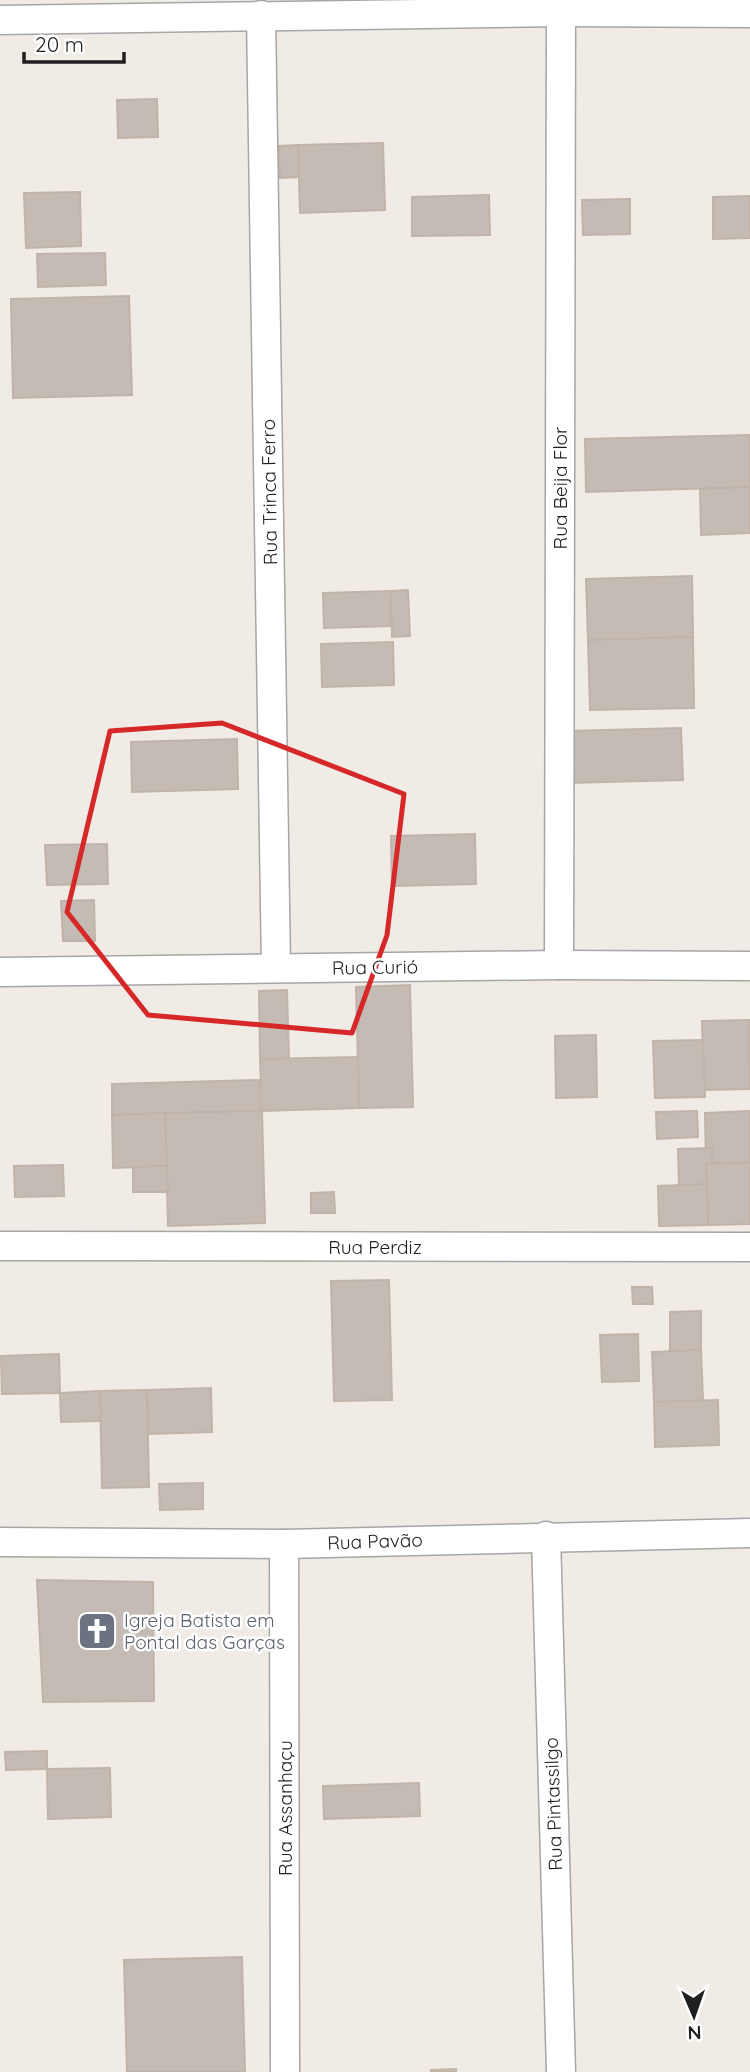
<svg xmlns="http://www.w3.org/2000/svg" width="750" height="2072" font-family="Quicksand,sans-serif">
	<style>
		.building { fill: #c4bcb4; stroke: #c1b3a7; stroke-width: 2 }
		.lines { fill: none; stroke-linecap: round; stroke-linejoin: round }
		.minor-casing { stroke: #a6a6a6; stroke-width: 31 }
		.minor { stroke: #fff; stroke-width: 28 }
		.marked { fill: none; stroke: #d62828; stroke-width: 5; stroke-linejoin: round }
		.labels { text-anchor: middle; stroke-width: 5; stroke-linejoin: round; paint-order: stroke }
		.street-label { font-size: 19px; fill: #1f1f1f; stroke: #fff }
		.worship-label { font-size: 19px; fill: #5b616d; stroke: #fff; text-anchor: start }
	</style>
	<rect width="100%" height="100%" fill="#f0ece5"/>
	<!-- building -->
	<g class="building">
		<path d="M157 99 158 137 118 138 117 100Z"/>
		<path d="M383 143 385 210 300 213 298 145Z"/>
		<path d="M298 145 299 177 280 178 279 146Z"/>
		<path d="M80 192 81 246 26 248 24 193Z"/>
		<path d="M489 195 490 235 412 236V197Z"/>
		<path d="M750 196V238L713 239V197Z"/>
		<path d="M630 199V234L583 235 582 200Z"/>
		<path d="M105 253 106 285 38 287 37 254Z"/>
		<path d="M129 296 132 395 13 398 11 299Z"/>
		<path d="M750 435V487L586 492 585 439Z"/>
		<path d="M750 487V533L701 535 700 489Z"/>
		<path d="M692 576 693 637 588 640 586 579Z"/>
		<path d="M408 590 410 636 392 637 391 591Z"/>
		<path d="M391 591V626L324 628 323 593Z"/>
		<path d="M693 637 694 708 590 710 588 640Z"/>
		<path d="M393 642 394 685 322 687 321 644Z"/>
		<path d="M681 728 683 780 569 783 567 731Z"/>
		<path d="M237 739 238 789 132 792 131 742Z"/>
		<path d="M475 834 476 884 392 886 391 836Z"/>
		<path d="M107 844 108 884 47 885 45 845Z"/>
		<path d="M94 900 95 941H63L61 901Z"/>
		<path d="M410 985 413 1107 359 1108 356 987Z"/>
		<path d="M287 990 289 1059H260L259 991Z"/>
		<path d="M749 1020 750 1089 704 1090 702 1021Z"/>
		<path d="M596 1035 597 1097 556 1098 555 1036Z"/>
		<path d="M703 1040 705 1097 655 1098 653 1041Z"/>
		<path d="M358 1057 359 1108 262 1111 260 1059Z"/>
		<path d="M259 1080 260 1111 112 1115V1084Z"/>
		<path d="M262 1111 265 1223 168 1226 165 1113Z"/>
		<path d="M697 1111 698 1137 657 1139 656 1112Z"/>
		<path d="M750 1111V1162L706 1164 705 1113Z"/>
		<path d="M165 1113 167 1166 113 1168 112 1115Z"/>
		<path d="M712 1148 713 1187 679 1188 678 1149Z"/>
		<path d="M750 1163V1224L708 1225 706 1164Z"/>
		<path d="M63 1165 64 1196 15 1197 14 1166Z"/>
		<path d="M167 1166 168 1192H133V1167Z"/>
		<path d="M707 1184 708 1225 659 1226 658 1186Z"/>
		<path d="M334 1192 335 1213H311V1193Z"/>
		<path d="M389 1280 392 1400 334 1401 331 1281Z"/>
		<path d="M632 1287H652L653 1304H633Z"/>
		<path d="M701 1311V1350L670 1351V1312Z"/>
		<path d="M638 1334 639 1381 602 1382 600 1335Z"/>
		<path d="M701 1350 703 1401 654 1402 652 1352Z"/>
		<path d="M59 1354 60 1393 2 1394 1 1356Z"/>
		<path d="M211 1388 212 1432 148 1434 147 1390Z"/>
		<path d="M147 1390 149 1487 102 1488 100 1391Z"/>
		<path d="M100 1391 101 1421 61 1422 60 1393Z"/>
		<path d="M718 1400 719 1445 655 1447 654 1402Z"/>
		<path d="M203 1483V1509L160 1510 159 1484Z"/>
		<path d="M37 1580 153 1582 154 1701 43 1702Z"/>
		<path d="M47 1751V1769L6 1770 5 1752Z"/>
		<path d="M110 1768 111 1817 48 1819 47 1769Z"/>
		<path d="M419 1783 420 1816 324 1819 323 1786Z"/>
		<path d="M242 1957 245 2072H127L124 1960Z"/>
		<path d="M456 2069V2072H431V2070Z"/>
	</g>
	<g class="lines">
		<!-- minor casing -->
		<g class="minor-casing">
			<g id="minor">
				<path d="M261 15 276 968"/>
				<path d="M0 20 561 12 750 13"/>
				<path d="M559 965 561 12"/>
				<path d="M0 972 559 965 750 966"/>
				<path d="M0 1246 750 1247"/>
				<path d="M546 1536 561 2072"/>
				<path d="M0 1542 284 1544 750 1533"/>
				<path d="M284 1544 285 2072"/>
			</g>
		</g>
		<!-- minor -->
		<use href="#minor" class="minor"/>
	</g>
	<!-- marked area -->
	<path class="marked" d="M222 723 404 794 387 935 352 1033 148 1015 67 912 110 731Z"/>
	<!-- icons -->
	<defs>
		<g id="church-square" transform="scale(2.0125)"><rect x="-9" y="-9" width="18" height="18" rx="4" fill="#6b7280" stroke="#fff"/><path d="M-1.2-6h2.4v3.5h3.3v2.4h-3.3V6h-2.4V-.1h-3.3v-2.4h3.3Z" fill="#fff"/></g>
	</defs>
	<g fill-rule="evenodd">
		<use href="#church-square" x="97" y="1631"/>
	</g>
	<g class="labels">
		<!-- street labels -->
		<g class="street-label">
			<text transform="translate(560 488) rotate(-90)" y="7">Rua Beija Flor</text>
			<text transform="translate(269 492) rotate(-91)" y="7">Rua Trinca Ferro</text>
			<text transform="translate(375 967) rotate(-1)" y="7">Rua Curió</text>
			<text x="375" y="1254">Rua Perdiz</text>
			<text transform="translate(375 1541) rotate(-2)" y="7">Rua Pavão</text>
			<text transform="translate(553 1804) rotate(-92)" y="7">Rua Pintassilgo</text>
			<text transform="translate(285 1808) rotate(-90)" y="7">Rua Assanhaçu</text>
		</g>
		<!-- worship labels -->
		<g class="worship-label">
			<text x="124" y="1627">Igreja Batista em<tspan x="124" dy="22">Pontal das Garças</tspan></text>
		</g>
	</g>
	<!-- north arrow -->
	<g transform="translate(694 2016) rotate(178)" stroke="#ffffff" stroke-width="5" paint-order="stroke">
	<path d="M0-5L12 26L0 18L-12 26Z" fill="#1f1f1f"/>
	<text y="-10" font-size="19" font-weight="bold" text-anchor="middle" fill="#1f1f1f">N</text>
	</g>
	<!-- scale -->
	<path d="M24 52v10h100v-10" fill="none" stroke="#1f1f1f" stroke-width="3.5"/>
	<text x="35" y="52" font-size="21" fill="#1f1f1f" stroke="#ffffff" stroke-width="5" paint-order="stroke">20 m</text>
</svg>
